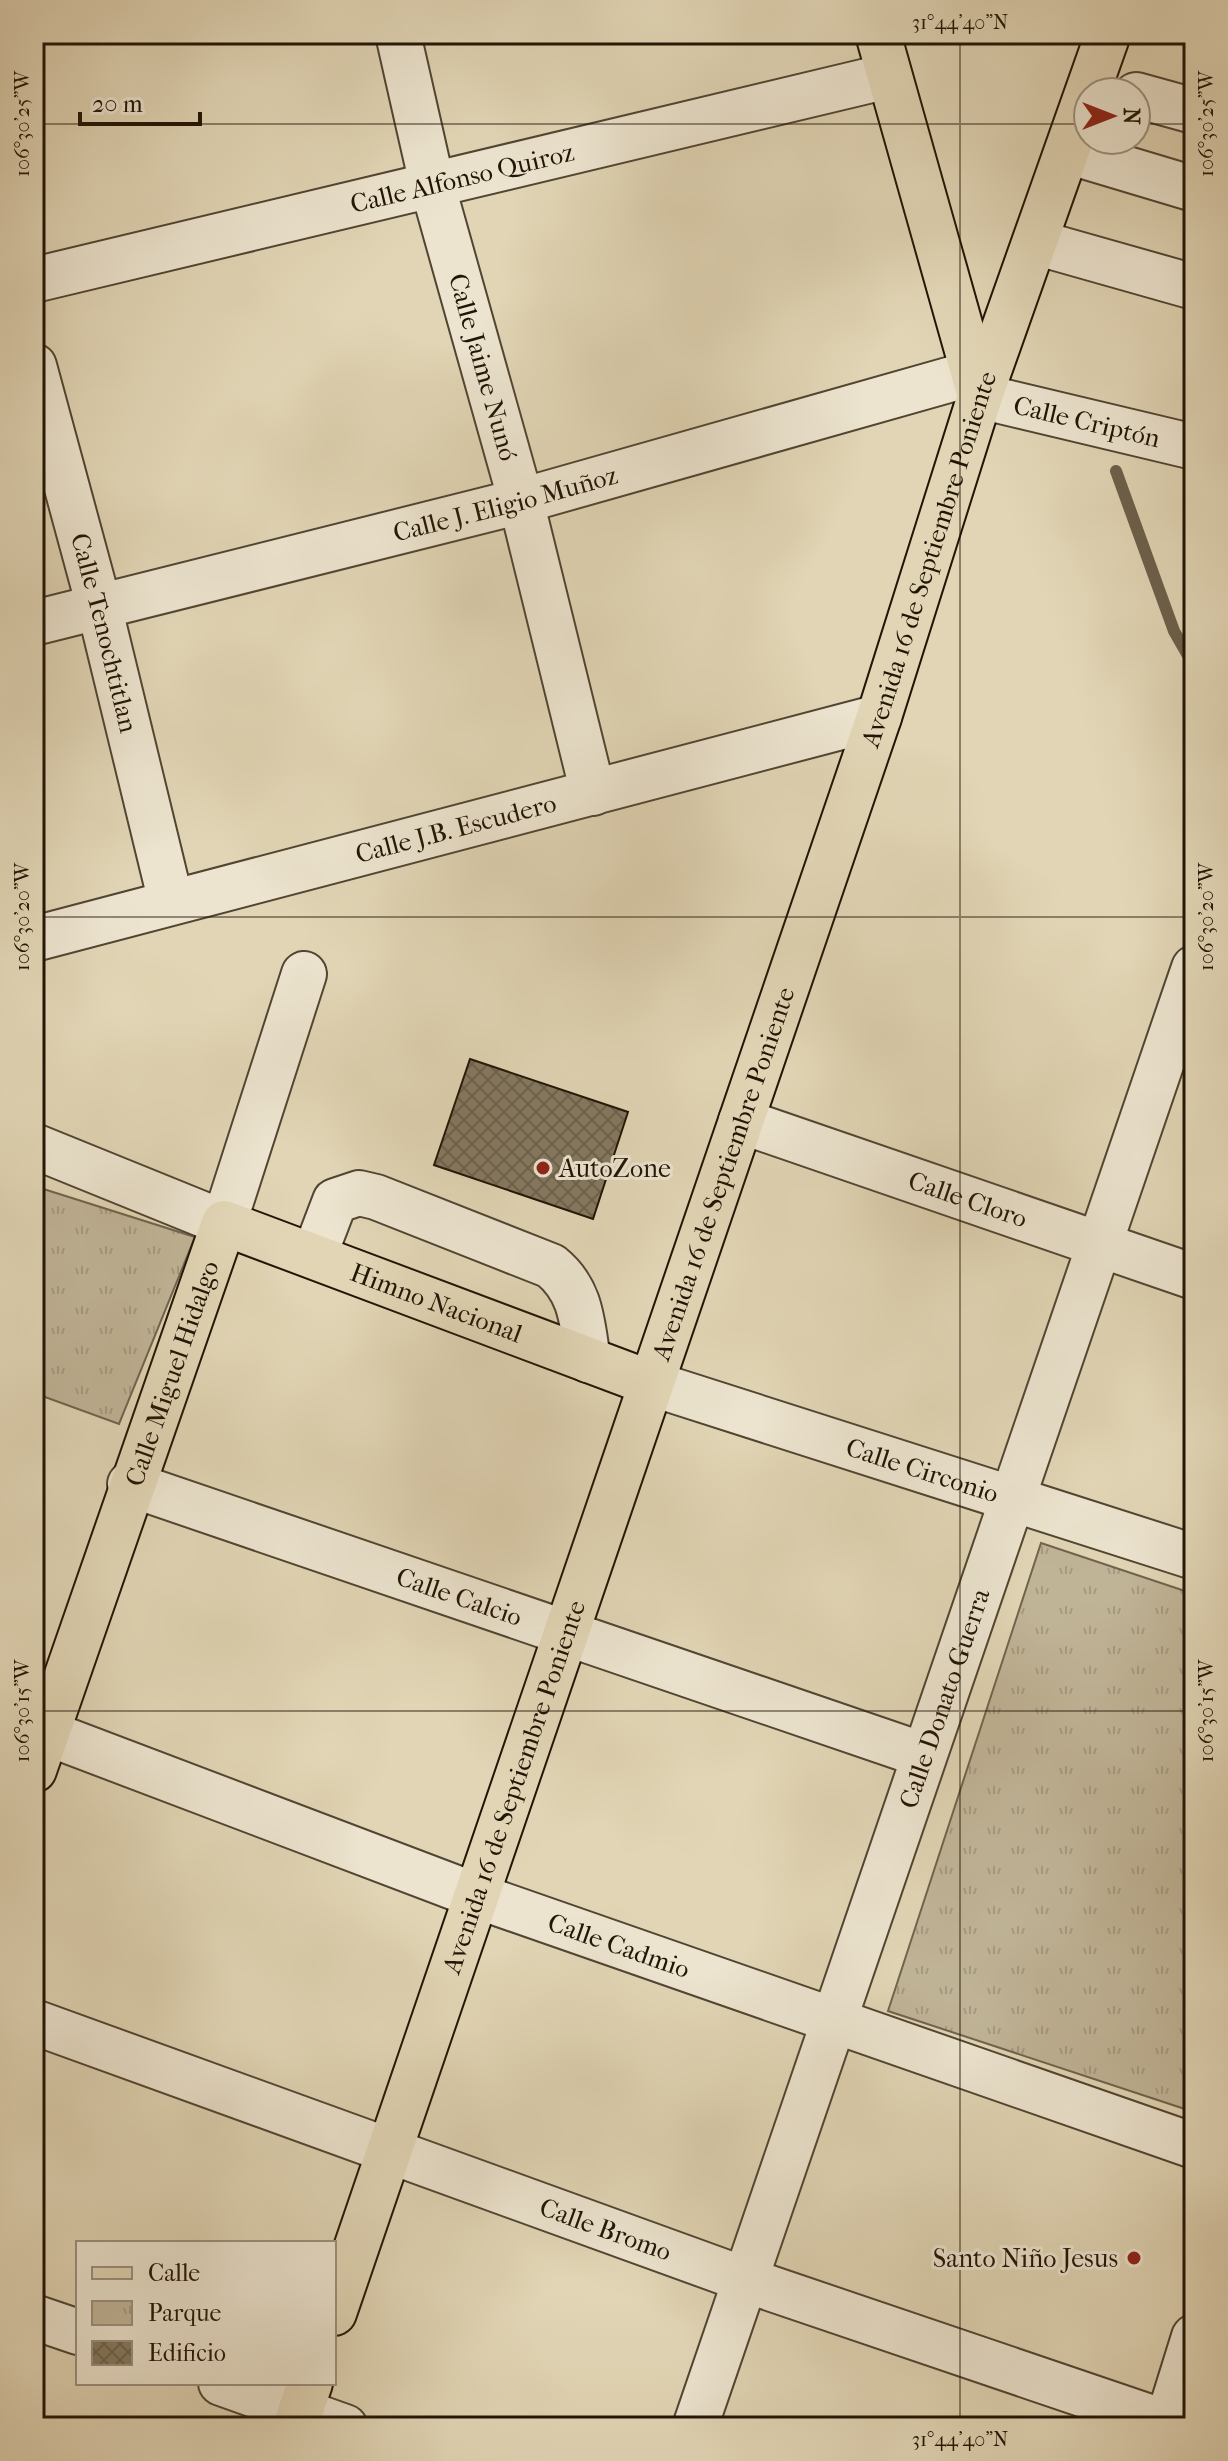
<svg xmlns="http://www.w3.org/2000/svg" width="1228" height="2461" font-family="'IM FELL French Canon',serif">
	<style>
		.park { fill: url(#park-tufts); stroke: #70644e; stroke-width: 2 }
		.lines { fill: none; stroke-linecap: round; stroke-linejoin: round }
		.stream { stroke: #6d614c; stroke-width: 12 }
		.building { fill: url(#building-cross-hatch); stroke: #211506; stroke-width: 2 }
		.minor-casing { stroke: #514532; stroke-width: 48 }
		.major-casing { stroke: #211506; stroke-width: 48 }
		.minor { stroke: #ece4cf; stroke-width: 44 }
		.major { stroke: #e1d5b5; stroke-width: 44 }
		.ticks { fill: none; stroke: #211506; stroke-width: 2; stroke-opacity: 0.45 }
		.poi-dot { fill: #8f2418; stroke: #ece4cf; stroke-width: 3 }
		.labels { text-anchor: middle; stroke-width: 6; stroke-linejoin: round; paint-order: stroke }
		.street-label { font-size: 26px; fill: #211506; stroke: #ece4cf }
		.poi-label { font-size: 26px; fill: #211506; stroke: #ece4cf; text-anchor: start }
		.neatline { fill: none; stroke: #211506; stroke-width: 3 }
		.ticks-label { font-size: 20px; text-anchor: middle; fill: #211506 }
	</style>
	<defs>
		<pattern id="park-tufts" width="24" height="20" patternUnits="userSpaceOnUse" patternTransform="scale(2)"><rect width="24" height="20" fill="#c0b497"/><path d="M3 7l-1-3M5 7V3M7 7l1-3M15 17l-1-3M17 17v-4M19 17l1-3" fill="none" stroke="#a59a81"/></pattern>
		<pattern id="building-cross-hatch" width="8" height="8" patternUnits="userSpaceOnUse" patternTransform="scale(2)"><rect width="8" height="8" fill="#857961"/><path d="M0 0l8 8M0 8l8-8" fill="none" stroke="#6c624e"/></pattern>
	</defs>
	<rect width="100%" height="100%" fill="#e1d5b5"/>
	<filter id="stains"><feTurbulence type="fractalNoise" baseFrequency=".0025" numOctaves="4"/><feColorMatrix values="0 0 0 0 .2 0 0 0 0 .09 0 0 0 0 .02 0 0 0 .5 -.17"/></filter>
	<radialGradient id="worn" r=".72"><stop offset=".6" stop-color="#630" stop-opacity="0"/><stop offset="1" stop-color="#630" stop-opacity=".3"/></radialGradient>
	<!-- park -->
	<g class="park">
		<path d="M34 1186 195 1237 119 1424 34 1393Z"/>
		<path d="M1041 1543 1194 1594V2112L888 2011Z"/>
	</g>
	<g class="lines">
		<!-- stream -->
		<path class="stream" d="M1116 471 1174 631 1194 666"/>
	</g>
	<!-- building -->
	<path class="building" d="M470 1059 628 1112 593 1219 434 1165Z"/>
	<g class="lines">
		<!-- minor casing -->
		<g class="minor-casing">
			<g id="minor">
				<path id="s1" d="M398 34 432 184 521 501 593 793"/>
				<path d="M1136 95 1194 111"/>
				<path d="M1067 151 1194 189"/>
				<path d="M1035 242 1194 287"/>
				<path id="s2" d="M34 280 888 76"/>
				<path id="s3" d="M34 366 99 606 171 902"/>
				<path id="s4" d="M980 396 1194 447"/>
				<path id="s5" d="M34 623 521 501 973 373"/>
				<path id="s6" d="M34 939 879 717"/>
				<path id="s7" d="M741 1121 1194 1277"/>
				<path d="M34 1146 224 1223 304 974"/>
				<path d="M314 1256 335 1201 359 1193 376 1197 551 1266C582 1291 582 1323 588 1360"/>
				<path id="s8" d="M650 1383 1194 1557"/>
				<path id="s9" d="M130 1484 923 1755"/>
				<path id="s10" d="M34 1728 477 1896 1194 2146"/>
				<path id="s11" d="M34 2022 746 2280 1179 2427"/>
				<path d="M34 2317 78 2332"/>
				<path d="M221 2383 345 2427"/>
				<path id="s12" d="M695 2427 1194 968"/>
				<path d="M1166 2427 1194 2337"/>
			</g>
		</g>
		<!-- major casing -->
		<g class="major-casing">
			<g id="major">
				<path d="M878 34 980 396"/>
				<path id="s13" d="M34 1770 224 1223 650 1383"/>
				<path id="s14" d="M334 2313 879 717 980 396 1108 34"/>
				<path d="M295 2427 310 2383"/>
			</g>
		</g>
		<!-- minor -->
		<use href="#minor" class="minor"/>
		<!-- major -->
		<use href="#major" class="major"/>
	</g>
	<!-- ticks -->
	<path class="ticks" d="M960 34V2427M34 124H1088M1136 124H1194M34 917H1194M34 1711H1194"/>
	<!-- markers -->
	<g class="poi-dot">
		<circle cx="543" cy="1168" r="8"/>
		<circle cx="1134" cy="2258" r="8"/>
	</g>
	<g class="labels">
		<!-- street labels -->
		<g class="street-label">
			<text dy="9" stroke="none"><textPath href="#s2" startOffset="440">Calle Alfonso Quiroz</textPath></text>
			<text dy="9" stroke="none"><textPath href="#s1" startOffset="344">Calle Jaime Nunó</textPath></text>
			<text dy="9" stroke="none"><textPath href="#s4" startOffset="110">Calle Criptón</textPath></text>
			<text dy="9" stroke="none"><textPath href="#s5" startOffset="486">Calle J. Eligio Muñoz</textPath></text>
			<text dy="9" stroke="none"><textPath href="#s14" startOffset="1852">Avenida 16 de Septiembre Poniente</textPath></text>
			<text dy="9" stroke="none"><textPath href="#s3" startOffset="276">Calle Tenochtitlan</textPath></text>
			<text dy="9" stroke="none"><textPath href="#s6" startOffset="436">Calle J.B. Escudero</textPath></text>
			<text dy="9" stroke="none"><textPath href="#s14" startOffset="1204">Avenida 16 de Septiembre Poniente</textPath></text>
			<text dy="9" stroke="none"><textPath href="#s7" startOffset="240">Calle Cloro</textPath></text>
			<text dy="9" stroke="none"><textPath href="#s13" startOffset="806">Himno Nacional</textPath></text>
			<text dy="9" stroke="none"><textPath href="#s13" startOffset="420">Calle Miguel Hidalgo</textPath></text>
			<text dy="9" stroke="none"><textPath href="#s8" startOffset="286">Calle Circonio</textPath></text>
			<text dy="9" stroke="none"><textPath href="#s9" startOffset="348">Calle Calcio</textPath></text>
			<text dy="9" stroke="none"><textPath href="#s12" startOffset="770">Calle Donato Guerra</textPath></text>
			<text dy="9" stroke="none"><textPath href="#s14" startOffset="556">Avenida 16 de Septiembre Poniente</textPath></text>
			<text dy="9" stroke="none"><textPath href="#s10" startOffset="624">Calle Cadmio</textPath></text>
			<text dy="9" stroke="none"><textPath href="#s11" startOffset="608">Calle Bromo</textPath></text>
		</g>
		<!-- poi labels -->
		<g class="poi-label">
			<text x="559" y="1177">AutoZone</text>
			<text x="1118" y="2267" text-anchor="end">Santo Niño Jesus</text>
		</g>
	</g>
	<!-- margin -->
	<rect width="1228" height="2461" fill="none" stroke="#e1d5b5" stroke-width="88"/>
	<!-- legend -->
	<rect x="76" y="2241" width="260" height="144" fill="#ece4cf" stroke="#9b917f" stroke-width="2"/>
	<rect x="92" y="2267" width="40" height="12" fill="#e1d5b5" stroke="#9b917f" stroke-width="2"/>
	<text x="148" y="2281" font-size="24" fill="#211506">Calle</text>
	<rect x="92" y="2301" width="40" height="24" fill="url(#park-tufts)" stroke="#9b917f" stroke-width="2"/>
	<text x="148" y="2321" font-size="24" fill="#211506">Parque</text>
	<rect x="92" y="2341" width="40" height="24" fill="url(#building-cross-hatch)" stroke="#9b917f" stroke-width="2"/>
	<text x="148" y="2361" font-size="24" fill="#211506">Edificio</text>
	<!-- north arrow -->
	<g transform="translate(1112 116) rotate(90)"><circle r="38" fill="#ece4cf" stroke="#9b917f" stroke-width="2"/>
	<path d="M0-6L14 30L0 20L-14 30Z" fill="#8f2418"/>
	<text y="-12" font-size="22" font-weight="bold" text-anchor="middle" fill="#211506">N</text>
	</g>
	<!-- scale -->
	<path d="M80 112v12h120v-12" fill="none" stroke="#211506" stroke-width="4"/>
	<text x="92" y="112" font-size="24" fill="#211506" stroke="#ece4cf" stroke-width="6" paint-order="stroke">20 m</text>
	<rect x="44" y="44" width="1140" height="2373" class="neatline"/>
	<g class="ticks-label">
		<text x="960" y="29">31°44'40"N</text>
		<text transform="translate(22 124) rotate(-90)" y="7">106°30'25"W</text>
		<text transform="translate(1206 124) rotate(-90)" y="7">106°30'25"W</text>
		<text transform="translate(22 917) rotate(-90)" y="7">106°30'20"W</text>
		<text transform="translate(1206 917) rotate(-90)" y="7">106°30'20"W</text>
		<text transform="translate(1206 1711) rotate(-90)" y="7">106°30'15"W</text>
		<text transform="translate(22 1711) rotate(-90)" y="7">106°30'15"W</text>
		<text x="960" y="2446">31°44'40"N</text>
	</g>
	<rect width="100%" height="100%" filter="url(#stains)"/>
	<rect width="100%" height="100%" fill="url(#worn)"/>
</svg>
